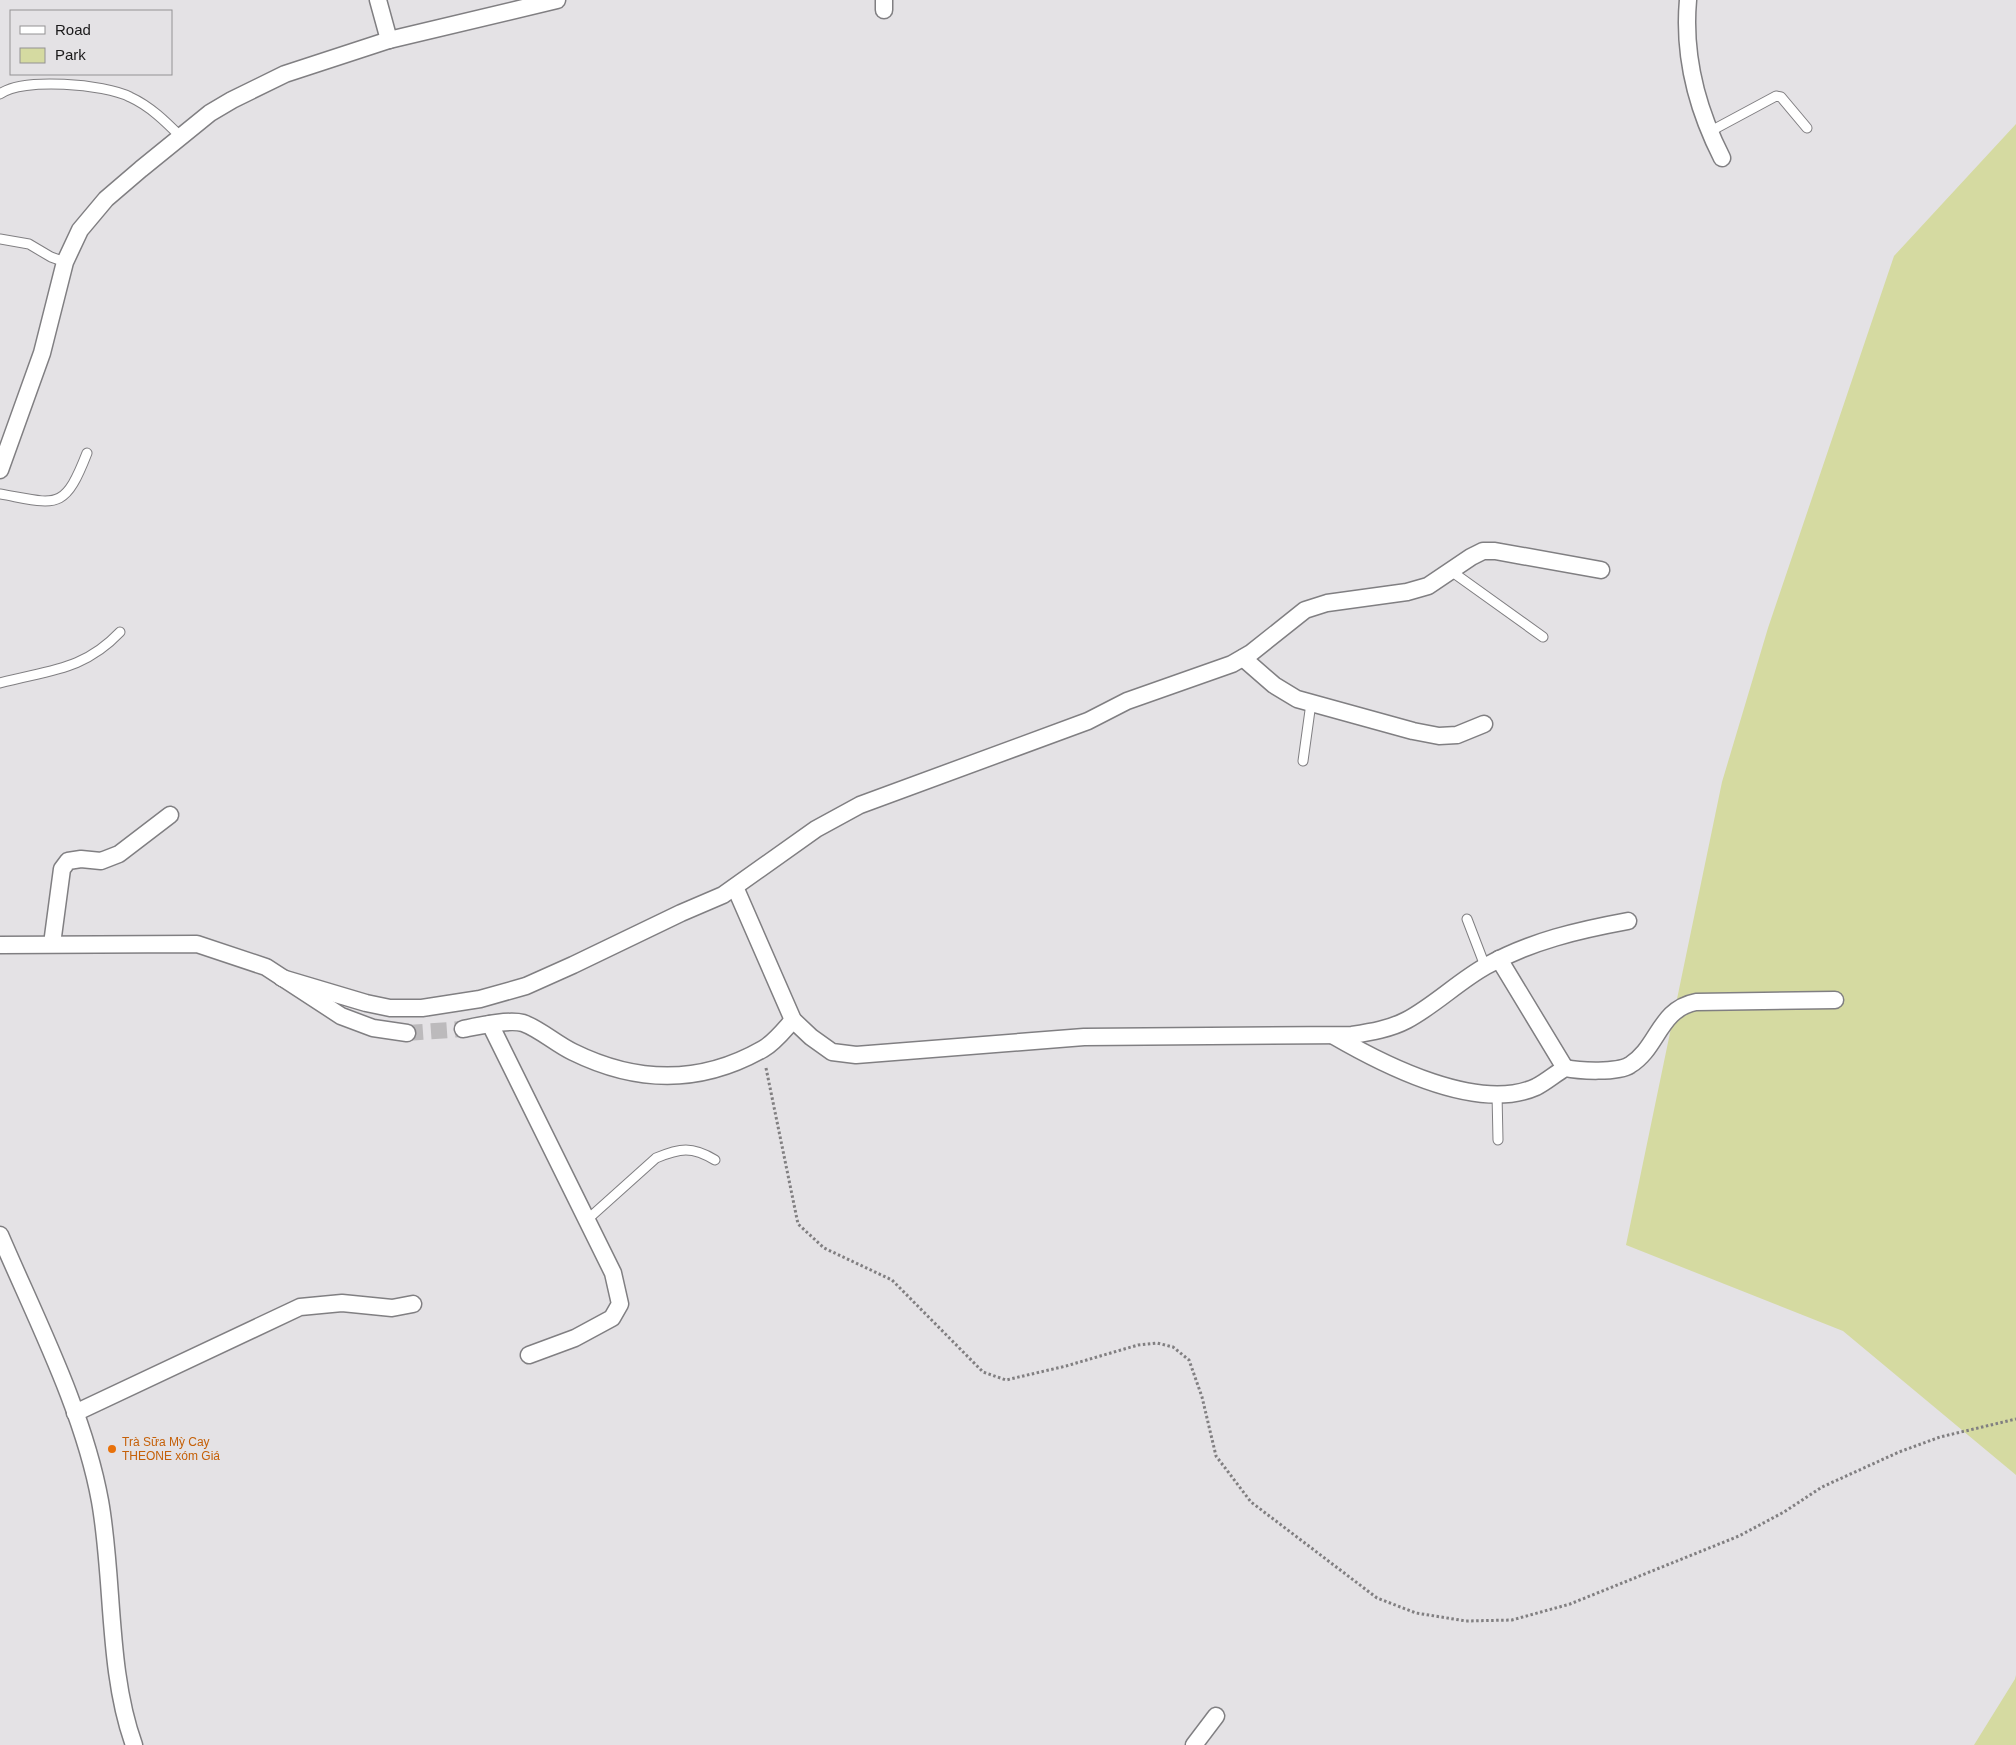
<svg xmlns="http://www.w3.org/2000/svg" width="2016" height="1745" font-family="Helvetica,sans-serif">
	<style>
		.green { fill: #d5daa1 }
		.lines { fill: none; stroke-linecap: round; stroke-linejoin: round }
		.street-tunnel { stroke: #bcbabc; stroke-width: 16; stroke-dasharray: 16 8; stroke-linecap: butt }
		.lane-casing { stroke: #807f82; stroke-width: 11 }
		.street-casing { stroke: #807f82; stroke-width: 19 }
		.path { stroke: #817f81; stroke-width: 3; stroke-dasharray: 2.5 2.5; stroke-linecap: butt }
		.lane { stroke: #fff; stroke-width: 9 }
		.street { stroke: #fff; stroke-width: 16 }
		.food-dot { fill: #e8710a; stroke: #e4e2e5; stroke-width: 2 }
		.labels { text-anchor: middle; stroke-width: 4; stroke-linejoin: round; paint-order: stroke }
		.food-label { font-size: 12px; fill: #c56008; stroke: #e4e2e5; text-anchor: start }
	</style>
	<rect width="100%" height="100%" fill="#e4e2e5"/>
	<!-- green -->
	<g class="green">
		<path d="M2016 124V1475L1843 1331 1626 1245 1722 782 1768 628 1894 256Z"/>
		<path d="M2016 1675V1745H1974L2015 1679Z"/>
	</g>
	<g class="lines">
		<!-- street-tunnel -->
		<path class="street-tunnel" d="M407 1033 463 1029"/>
		<!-- lane casing -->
		<g class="lane-casing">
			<g id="lane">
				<path d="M0 94C22 77 105 84 130 97 150 106 166 122 181 137"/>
				<path d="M1709 132 1776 96 1781 97 1807 128"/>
				<path d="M0 239 29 244 51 257 65 262"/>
				<path d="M0 494C57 504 64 512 87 453"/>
				<path d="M1451 571 1543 637"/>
				<path d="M0 683C48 670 83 671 120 632"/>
				<path d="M1303 761 1311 703"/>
				<path d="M1467 919 1485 966"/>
				<path d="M1497 1094 1498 1140"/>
				<path d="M588 1219 656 1158C680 1148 692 1146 715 1160"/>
			</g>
		</g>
		<!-- street casing -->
		<g class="street-casing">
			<g id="street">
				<path d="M378 0 389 40"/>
				<path d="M884 0V10"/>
				<path d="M1688 0C1683 56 1697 109 1722 158"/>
				<path d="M0 470 42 353 65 262 80 230 106 199 141 169 210 113 232 100 285 74 389 40 557 0"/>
				<path d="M1243 658 1274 685 1297 699 1413 731 1439 736 1457 735 1484 724"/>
				<path d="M735 887 793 1020 811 1037 832 1052 856 1055 1084 1037 1352 1035C1371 1032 1390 1029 1407 1020 1435 1005 1459 981 1486 966 1531 941 1579 930 1628 921"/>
				<path d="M52 944 62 869 68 861 81 859 101 861 119 854 170 815"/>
				<path d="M0 945 197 944 266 967 341 1016 373 1028 407 1033"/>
				<path d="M1499 959 1565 1068"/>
				<path d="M282 978 366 1003 390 1008H422L480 999 526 986 573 965 681 913 723 895 816 829 860 805 1088 721 1127 701 1232 664 1251 653 1305 610 1327 603 1407 592 1428 586 1471 557 1483 551H1495L1601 570"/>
				<path d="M490 1024 613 1273 620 1304 612 1318 575 1338 529 1355"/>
				<path d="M463 1029C478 1026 508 1019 523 1023 540 1029 556 1044 573 1052 636 1083 700 1085 763 1049 775 1042 784 1030 793 1020"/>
				<path d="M1334 1036C1384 1065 1478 1113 1536 1087 1546 1082 1555 1074 1565 1068 1579 1071 1618 1073 1630 1065 1658 1048 1659 1009 1696 1002L1835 1000"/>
				<path d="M0 1235C36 1319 84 1412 100 1501 114 1579 107 1671 134 1745"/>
				<path d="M75 1413 300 1307 342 1303 392 1308 413 1304"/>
				<path d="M1194 1745 1216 1716"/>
			</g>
		</g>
		<!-- path -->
		<path class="path" d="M766 1068 798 1224 824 1248 892 1280 983 1372 1006 1380 1066 1366 1138 1345 1157 1343 1173 1347 1189 1360 1202 1397 1216 1456 1251 1502 1377 1598 1416 1613 1466 1621 1512 1620 1570 1604 1739 1536 1784 1512 1822 1487 1899 1452 1940 1437 2016 1419"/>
		<!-- lane -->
		<use href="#lane" class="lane"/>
		<!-- street -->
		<use href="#street" class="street"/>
	</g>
	<!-- markers -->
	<circle class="food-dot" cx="112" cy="1449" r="5"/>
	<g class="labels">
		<!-- food labels -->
		<g class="food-label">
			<text x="122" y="1446">Trà Sữa Mỳ Cay<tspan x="122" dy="14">THEONE xóm Giá</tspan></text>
		</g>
	</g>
	<!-- legend -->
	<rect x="10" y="10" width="162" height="65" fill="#e4e2e5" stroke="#939294"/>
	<rect x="20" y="26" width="25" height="8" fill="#ffffff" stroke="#939294"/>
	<text x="55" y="35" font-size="15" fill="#1a191a">Road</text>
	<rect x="20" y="48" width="25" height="15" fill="#d5daa1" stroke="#939294"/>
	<text x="55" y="60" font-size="15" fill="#1a191a">Park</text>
</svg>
